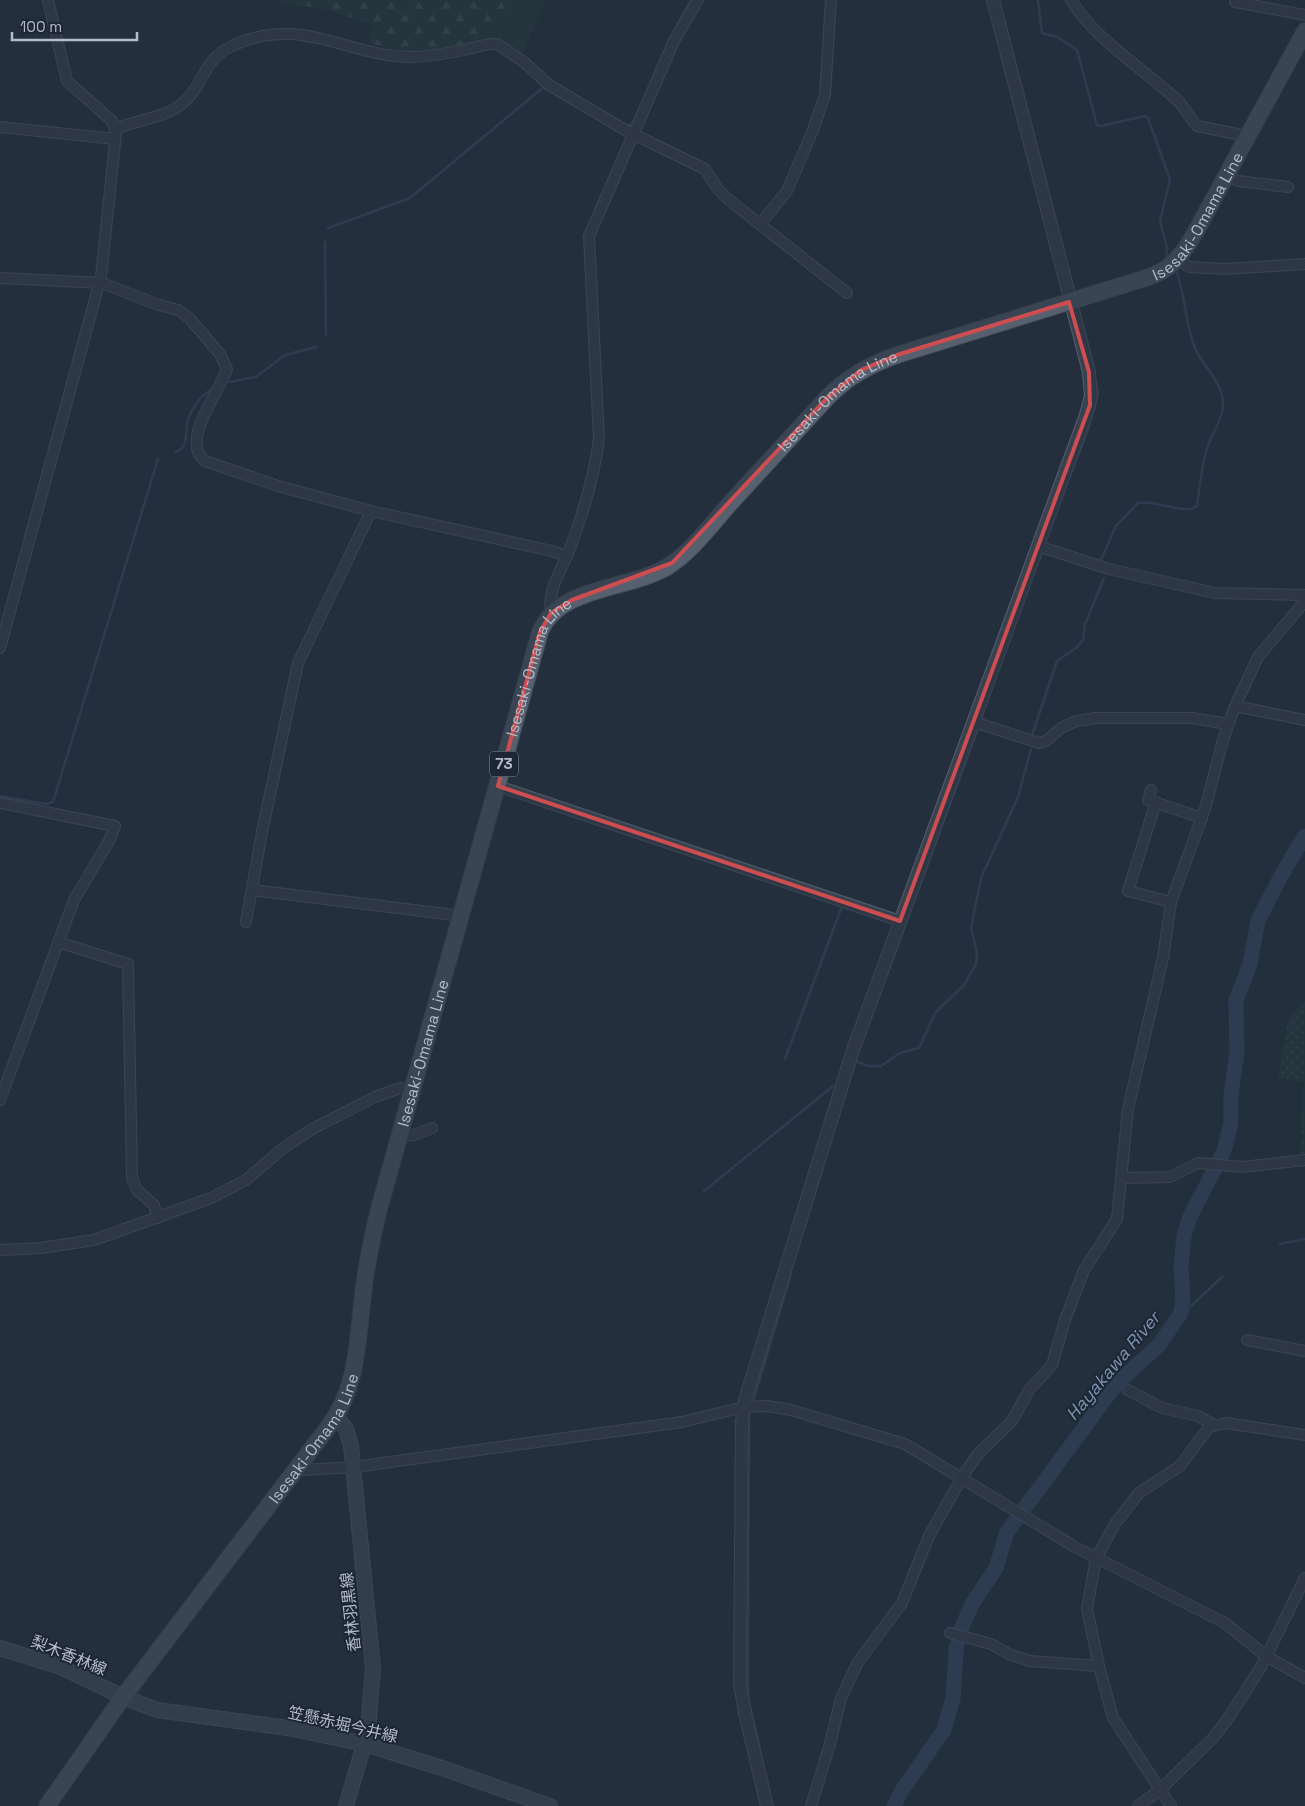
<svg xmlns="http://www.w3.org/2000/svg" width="1305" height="1806" font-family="'Space Grotesk','Noto Sans JP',sans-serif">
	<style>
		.green { fill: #263c3f }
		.forest { fill: url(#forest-firs) }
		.park { fill: url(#park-dots) }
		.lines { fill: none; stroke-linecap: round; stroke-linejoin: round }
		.stream { stroke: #394c67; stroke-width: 2.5 }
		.river { stroke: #394c67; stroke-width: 15 }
		.minor-casing { stroke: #565f6c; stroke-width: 12 }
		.tertiary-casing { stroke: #565f6c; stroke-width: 14 }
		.secondary-casing { stroke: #565f6c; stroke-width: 16 }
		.primary-casing { stroke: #414a57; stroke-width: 18 }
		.minor { stroke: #38414e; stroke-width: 10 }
		.tertiary { stroke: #38414e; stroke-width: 12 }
		.secondary { stroke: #465061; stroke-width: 14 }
		.primary { stroke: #56606e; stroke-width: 16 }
		.marked { fill: none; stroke: #ce4d50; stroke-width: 4; stroke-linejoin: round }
		.labels { text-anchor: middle; stroke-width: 4; stroke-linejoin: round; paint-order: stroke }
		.shield { fill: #1d2633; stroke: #878f9c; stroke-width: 1 }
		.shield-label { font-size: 15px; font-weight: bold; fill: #b4bcc9 }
		.street-label { font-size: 16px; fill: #b4bcc9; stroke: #1d2633 }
		.water-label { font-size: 18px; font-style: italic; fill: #7c92b1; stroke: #1d2633 }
	</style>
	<defs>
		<pattern id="forest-firs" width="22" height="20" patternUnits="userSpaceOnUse" patternTransform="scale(1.25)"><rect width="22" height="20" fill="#263c3f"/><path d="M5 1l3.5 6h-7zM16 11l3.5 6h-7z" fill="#435659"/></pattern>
		<pattern id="park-dots" width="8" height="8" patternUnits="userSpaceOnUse" patternTransform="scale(1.25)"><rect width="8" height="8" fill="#263c3f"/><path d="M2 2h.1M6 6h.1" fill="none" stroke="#435659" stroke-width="1.8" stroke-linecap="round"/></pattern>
	</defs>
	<rect width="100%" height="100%" fill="#242f3e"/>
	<!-- green -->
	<path class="green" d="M525 0H546L520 58 500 42 496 33Z"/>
	<!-- forest -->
	<path class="forest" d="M276 0H525L494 35V42L414 54 370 43 369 38 373 28 368 23 320 8 286 4Z"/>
	<!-- park -->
	<path class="park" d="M1305 1001V1155H1300L1304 1082 1278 1078 1288 1020Z"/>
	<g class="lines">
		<!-- stream -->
		<g class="stream">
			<path d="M1038 0 1042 33 1057 37 1077 50 1097 125 1101 126 1145 116 1148 118 1170 180 1160 221 1167 248 1166 259"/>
			<path d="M669 40 691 0"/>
			<path d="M624 124 630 125 634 121"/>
			<path d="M328 228 410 198 546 85"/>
			<path d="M325 242 326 336"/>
			<path d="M229 382 256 377 285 355 316 347"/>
			<path d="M1094 410 1098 392 1095 379"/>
			<path d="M175 452C177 451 180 450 182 448 187 444 186 432 187 425 189 413 199 396 211 390"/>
			<path d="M1069 479 1090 424"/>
			<path d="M1101 560 1116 526 1138 503C1155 499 1184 516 1197 506 1200 487 1201 467 1207 449 1211 435 1222 421 1223 406 1224 383 1203 367 1195 348 1185 324 1186 298 1177 273"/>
			<path d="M1032 735 1057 661 1076 648 1083 640 1085 624 1104 578"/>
			<path d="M0 796 46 804 53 802 158 459"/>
			<path d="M871 1018 977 731"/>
			<path d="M785 1059 841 909"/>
			<path d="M856 1061 868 1066H881L900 1053 919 1048 935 1013 964 985 976 964 977 953 971 928 981 878 1018 797 1031 749"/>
			<path d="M704 1191 833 1086"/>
			<path d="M1280 1244 1305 1239"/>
			<path d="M1181 1313 1187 1310 1222 1277"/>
			<path d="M754 1399 791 1274"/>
			<path d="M748 1691 749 1416"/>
			<path d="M750 1707 760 1748"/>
		</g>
		<!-- river -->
		<path class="river" d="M894 1806 902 1790 944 1730 953 1698 956 1649 961 1629 972 1604 996 1568 1007 1532 1111 1391 1124 1377 1159 1345 1181 1313 1183 1298 1181 1266 1184 1236 1189 1219 1224 1151 1231 1122V1094L1237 1052 1236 1000 1250 964 1258 921 1282 874 1305 836"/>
		<!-- minor casing -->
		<g class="minor-casing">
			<g id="minor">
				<path d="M1071 0C1096 41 1143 68 1178 101 1185 108 1190 118 1197 126L1247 136"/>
				<path d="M1235 2 1305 15"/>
				<path d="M0 127 115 139"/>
				<path d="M116 129C137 119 164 119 183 103 205 84 202 61 230 47 299 13 345 56 411 57 430 57 449 53 468 49 477 47 488 43 497 44L524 62 549 85 627 131 705 169 717 188 729 200 847 293"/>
				<path d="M1226 175 1238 181 1288 187"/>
				<path d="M761 223 787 191 813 130 825 95 831 0"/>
				<path d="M1178 259 1189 267 1225 269 1305 264"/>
				<path d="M0 278 102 283 156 304 178 310 189 318 220 354 227 369C220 391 179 441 205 461L278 486 371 511 552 551 567 556"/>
				<path d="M1038 546 1109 569 1215 593 1305 595"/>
				<path d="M551 613C546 589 565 565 572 543 584 510 595 473 599 438L589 236 674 41 698 0"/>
				<path d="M0 648 101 277 116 133 112 121 67 81 48 0"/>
				<path d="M1235 706 1305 720"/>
				<path d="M974 722 1039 743 1046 741 1061 728 1076 721 1096 718H1192L1228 724"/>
				<path d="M498 786 900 921"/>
				<path d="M1151 790 1148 800 1202 818"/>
				<path d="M1156 802 1128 891 1171 902"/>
				<path d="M0 803 115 826 109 841 74 900 0 1100"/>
				<path d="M253 890 462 916"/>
				<path d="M246 922 262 832 298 663 371 511"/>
				<path d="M58 942 128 964 132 1178 137 1190 154 1205 158 1218"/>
				<path d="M401 1136 414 1135 432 1128"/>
				<path d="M1123 1178 1170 1177 1198 1163 1242 1167 1305 1160"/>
				<path d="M0 1250 41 1248 94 1240 211 1198 246 1180 282 1149 312 1129 375 1097 400 1088 413 1089"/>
				<path d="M1247 1340 1305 1351"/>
				<path d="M1128 1390 1162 1408 1198 1416 1214 1425"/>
				<path d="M296 1467 303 1470 354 1467 682 1422 744 1407 767 1406 791 1410 905 1444 1075 1547 1225 1623 1266 1656 1305 1678"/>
				<path d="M950 1633 991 1644 1011 1655 1030 1661 1099 1666"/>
				<path d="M811 1806 830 1744 841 1698 858 1662 902 1603 929 1536 962 1477 978 1454 1012 1421 1029 1390 1052 1365 1065 1320 1084 1270 1117 1219 1128 1109 1163 958 1171 902 1205 809 1223 740 1235 706 1258 657 1305 601"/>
				<path d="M1138 1806 1161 1789 1213 1738 1229 1717 1261 1667 1305 1578"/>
				<path d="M1171 1806 1113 1718 1099 1666 1087 1609 1096 1558 1115 1524 1139 1493 1180 1466 1209 1427 1226 1423 1305 1435"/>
			</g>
		</g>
		<!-- tertiary casing -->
		<g class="tertiary-casing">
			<path id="tertiary" d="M767 1806 745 1713 740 1683 742 1422 745 1400 853 1050 1086 415 1091 396 1089 372 993 0"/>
		</g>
		<!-- secondary casing -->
		<g class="secondary-casing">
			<g id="secondary">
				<path d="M336 1416 346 1429 351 1446 373 1668 368 1731 346 1806"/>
				<path d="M0 1648 61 1667 123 1697 157 1710 288 1728 365 1744 445 1769 550 1806"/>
			</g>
		</g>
		<!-- primary casing -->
		<g class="primary-casing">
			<g id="primary">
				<path id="s1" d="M47 1806 123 1697 329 1426C358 1387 357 1342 363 1295 366 1266 372 1238 379 1209L540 632C559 586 628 590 667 567 693 551 713 522 734 499 764 466 796 432 826 399 847 377 869 365 897 355L1149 277C1172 269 1183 254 1195 233L1305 31"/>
			</g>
		</g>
		<!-- minor -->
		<use href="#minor" class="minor"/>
		<!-- tertiary -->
		<use href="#tertiary" class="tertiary"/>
		<!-- secondary -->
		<use href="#secondary" class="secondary"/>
		<!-- primary -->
		<use href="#primary" class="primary"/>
	</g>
	<!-- marked area -->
	<path d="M0 0H1305V1806H0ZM1069 302 1089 372 1090 405 900 921 498 786 540 632 551 613 572 600 672 563 826 399 861 370 897 355Z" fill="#242f3e" fill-opacity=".55" fill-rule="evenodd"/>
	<path class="marked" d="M1069 302 1089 372 1090 405 900 921 498 786 540 632 551 613 572 600 672 563 826 399 861 370 897 355Z"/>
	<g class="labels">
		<!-- shield labels -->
		<rect class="shield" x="490" y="751.5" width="28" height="25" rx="4"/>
		<g class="shield-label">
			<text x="504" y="769">73</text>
		</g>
		<!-- street labels -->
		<g class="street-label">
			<text dy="6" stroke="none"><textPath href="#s1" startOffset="2104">Isesaki-Omama Line</textPath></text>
			<text dy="6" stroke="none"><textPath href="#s1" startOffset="1684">Isesaki-Omama Line</textPath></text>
			<text dy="6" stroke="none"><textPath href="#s1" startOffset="1265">Isesaki-Omama Line</textPath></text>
			<text dy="6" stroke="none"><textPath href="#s1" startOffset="860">Isesaki-Omama Line</textPath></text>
			<text dy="6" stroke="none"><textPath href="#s1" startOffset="455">Isesaki-Omama Line</textPath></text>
			<text transform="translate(350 1612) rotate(-96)" y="6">香林羽黒線</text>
			<text transform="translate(69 1655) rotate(22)" y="6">梨木香林線</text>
			<text transform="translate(343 1724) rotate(13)" y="6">笠懸赤堀今井線</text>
		</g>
		<!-- water labels -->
		<g class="water-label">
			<text transform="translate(1113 1366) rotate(-50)" y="6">Hayakawa River</text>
		</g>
	</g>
	<!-- scale -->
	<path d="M12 32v8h125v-8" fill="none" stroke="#b4bcc9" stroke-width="2.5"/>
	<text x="20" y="32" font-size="15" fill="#b4bcc9" stroke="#1d2633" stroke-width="4" paint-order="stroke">100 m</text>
</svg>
